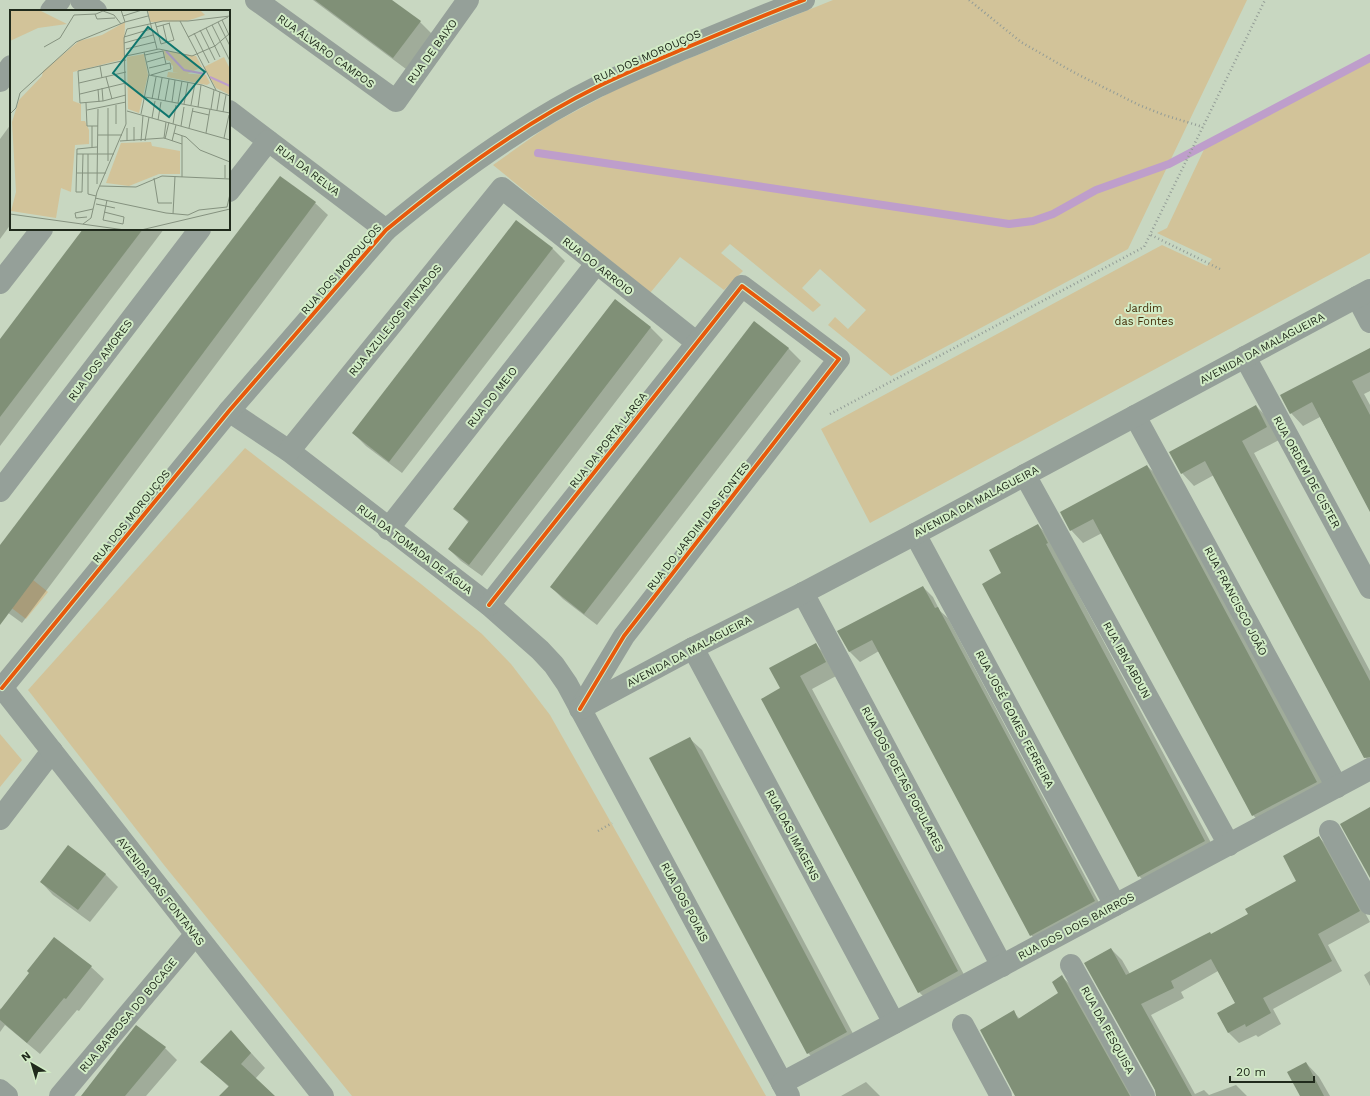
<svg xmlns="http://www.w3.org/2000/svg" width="1370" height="1096" font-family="'Work Sans',sans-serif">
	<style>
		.green { fill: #d2c399 }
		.shadow { fill: #0003 }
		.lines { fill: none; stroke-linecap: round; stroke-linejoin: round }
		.stream { stroke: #be9ecb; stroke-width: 8 }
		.building { fill: #809077 }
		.path { stroke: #939c96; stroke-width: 2.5; stroke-dasharray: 1 3; stroke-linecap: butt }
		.minor { stroke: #95a099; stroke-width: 22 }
		.tertiary { stroke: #95a099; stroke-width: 22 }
		.cycleway-casing { stroke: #d2ecc6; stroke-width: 6 }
		.cycleway { stroke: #e8590c; stroke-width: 4 }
		.labels { text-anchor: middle; stroke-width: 4; stroke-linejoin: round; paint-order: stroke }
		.street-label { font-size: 11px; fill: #202a1c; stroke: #d2ecc6 }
		.park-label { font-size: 11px; fill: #452e09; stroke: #d2ecc6 }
		.inset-river { fill: none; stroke: #be9ecb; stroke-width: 2 }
		.inset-road { fill: none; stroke: #85927f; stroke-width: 1 }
		.view { fill: #0f766e; fill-opacity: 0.15; stroke: #0f766e; stroke-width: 2 }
		.inset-edge { fill: none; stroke: #202a1c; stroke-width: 2 }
	</style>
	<rect width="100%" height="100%" fill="#c8d7c1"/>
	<!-- green -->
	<g class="green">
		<path d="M833 0H1247L1128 249 891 376 828 325 835 317 848 329 866 310 820 269 802 288 821 305 813 312 730 244 721 253 743 271 724 290 680 257 650 293 493 165 548 126 626 84Z"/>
		<path d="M1370 58V253L870 523 821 429 1162 245 1207 266 1212 259 1157 233 1167 228 1208 141Z"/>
		<path d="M245 448 421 584 482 634 511 664 550 715 766 1096H352L164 865 28 690Z"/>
		<path d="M13 564 48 592 26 619 0 599V581Z"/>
		<path d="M0 734 22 760 0 787Z"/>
	</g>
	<!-- shadow -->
	<g class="shadow">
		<path d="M313 0H391L420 22 432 34 406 69Z"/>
		<path d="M11 124V224L0 239V139Z"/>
		<path d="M315 203 328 215 22 623 0 607V548Z"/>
		<path d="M516 221 553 249 565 261 402 473 366 446 353 433Z"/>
		<path d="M84 229H164L0 446V341Z"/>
		<path d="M615 301 651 328 663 340 482 576 461 561 449 549 469 523 455 509Z"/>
		<path d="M788 348 801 361 597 625 563 599 551 587Z"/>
		<path d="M1370 352V391L1364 394 1370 405V510L1320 417 1303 426 1291 413Z"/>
		<path d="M1257 407 1270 420 1279 440 1254 453 1370 671V762L1363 755 1214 475 1194 486 1182 473Z"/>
		<path d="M1147 466 1160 478 1329 794 1265 828 1253 815 1102 533 1083 543 1071 530Z"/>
		<path d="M1038 525 1050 538 1058 556 1217 854 1152 889 1139 876 1003 574Z"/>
		<path d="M923 587 933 597 940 611 948 618 1104 912 1042 946 1031 935 879 651 860 662 849 651Z"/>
		<path d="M816 645 828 657 838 675 812 689 969 984 931 1004 919 992 782 689Z"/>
		<path d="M689 738 702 750 859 1045 820 1065 808 1053Z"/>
		<path d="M1319 837 1329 848 1370 922 1328 945 1342 971 1273 1009 1281 1024 1258 1037 1256 1035 1239 1043 1229 1033 1218 1014 1236 1004 1218 971 1181 992 1184 998 1151 1015 1195 1094 1204 1090 1209 1095 1236 1085 1247 1096H1157L1111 949 1122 960 1130 974 1211 935 1249 914 1298 882Z"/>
		<path d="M105 874 118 887 90 922 53 895 41 882Z"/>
		<path d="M91 967 104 979 79 1011 77 1010 40 1054 5 1025 0 1032V1008L1 1010Z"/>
		<path d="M1370 971V986L1364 975Z"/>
		<path d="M1062 977 1073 987 1134 1096H1016L1013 1012 1020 1019 1059 994Z"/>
		<path d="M136 1026 165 1048 177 1060 146 1096H84L118 1051 116 1050Z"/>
		<path d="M231 1031 265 1068 255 1079 273 1096H221L229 1087 202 1062Z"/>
		<path d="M1306 1063 1319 1077 1330 1096H1301Z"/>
		<path d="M866 1082 880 1096H841Z"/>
	</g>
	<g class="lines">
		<!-- stream -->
		<path class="stream" d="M538 153 1009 224 1033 221 1053 214 1096 190 1169 164 1370 58"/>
	</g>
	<!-- building -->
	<g class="building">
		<path d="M315 0H392L421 21 393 58Z"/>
		<path d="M280 176 316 202 0 625V545Z"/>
		<path d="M516 220 553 248 389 462 352 433Z"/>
		<path d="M83 229H143L0 417V339Z"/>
		<path d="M615 299 651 327 469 565 448 549 469 521 453 509Z"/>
		<path d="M754 321 789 348 584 614 550 587Z"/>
		<path d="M1370 348V372L1352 381 1370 415V512L1312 402 1290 414 1280 395Z"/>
		<path d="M1256 405 1267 427 1242 441 1370 681V757L1364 758 1205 461 1181 474 1169 452Z"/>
		<path d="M1147 465 1317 782 1252 816 1093 519 1070 531 1060 512Z"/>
		<path d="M1038 524 1048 543 1046 544 1205 841 1138 877 982 584 1001 573 989 550Z"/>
		<path d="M923 586 935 608 938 607 1095 901 1030 936 872 640 849 652 837 631Z"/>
		<path d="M816 643 826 662 800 676 958 971 918 993 761 699 780 688 769 668Z"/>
		<path d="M690 737 847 1032 807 1054 649 758Z"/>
		<path d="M1370 807V878L1340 824Z"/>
		<path d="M1319 836 1360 911 1318 934 1332 961 1263 998 1271 1013 1246 1027 1245 1024 1228 1033 1217 1013 1235 1003 1211 959 1171 981 1174 988 1141 1004 1192 1096H1156L1155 1090 1084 963 1111 948 1126 975 1204 935 1210 932 1211 934 1248 914 1245 909 1296 881 1283 856Z"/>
		<path d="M68 845 106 874 78 910 40 882Z"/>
		<path d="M54 937 92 966 66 999 64 998 27 1043 0 1020V1010L29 973 27 971Z"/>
		<path d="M1062 975 1130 1096H1015L980 1030 1014 1010 1018 1019 1058 993 1052 982Z"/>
		<path d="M136 1025 166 1047 125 1096H81Z"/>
		<path d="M231 1030 251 1053 241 1064 275 1096H219L229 1086 200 1062Z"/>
		<path d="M1306 1062 1324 1096H1300L1287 1072Z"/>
	</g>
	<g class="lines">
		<!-- path -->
		<g class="path">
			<path d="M969 0 1021 42 1075 73 1139 105 1164 115 1203 127"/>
			<path d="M1151 235 1220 269"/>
			<path d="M830 414 1144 247 1265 0"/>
			<path d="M598 831 612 823"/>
		</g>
		<!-- minor -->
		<g class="minor">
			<path d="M81 0 96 11"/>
			<path d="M256 0 396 101 468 0"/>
			<path d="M51 11 60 0"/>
			<path d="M0 81 11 66"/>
			<path d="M229 111 386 230"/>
			<path d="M229 191 268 141"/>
			<path d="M0 283 42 229"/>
			<path d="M1357 297 1370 322"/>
			<path d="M1245 357 1370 588"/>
			<path d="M229 411 289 451 489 605 540 650 554 665 567 684 789 1096"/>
			<path d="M1135 416 1337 787"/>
			<path d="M289 451 502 188 696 342"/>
			<path d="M1025 475 1229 845"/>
			<path d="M0 491 200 229"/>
			<path d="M388 529 596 264"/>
			<path d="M915 534 1115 905"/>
			<path d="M803 593 1002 966"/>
			<path d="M489 605 742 286 839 359 624 636 580 709"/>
			<path d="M693 648 894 1023"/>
			<path d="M2 688 229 411 386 230C451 176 522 124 597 87 625 73 655 61 683 49 724 32 764 15 804 0"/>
			<path d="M581 708 693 648 803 593 915 534 1370 290"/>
			<path d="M0 819 52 751"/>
			<path d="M1330 831 1370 904"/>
			<path d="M1071 965 1144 1096"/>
			<path d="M963 1025 1001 1096"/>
			<path d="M782 1083 1370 769"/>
			<path d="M0 1090 7 1096"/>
			<path d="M60 1096 195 935"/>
		</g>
		<!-- tertiary -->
		<path class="tertiary" d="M0 685 323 1096"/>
		<!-- cycleway casing -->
		<g class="cycleway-casing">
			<g id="cycleway">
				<path d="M489 605 742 286 839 359 624 636 580 709"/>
				<path d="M2 688 229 411 386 230C451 176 522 124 597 87 625 73 655 61 683 49 724 32 764 15 804 0"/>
			</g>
		</g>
		<!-- cycleway -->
		<use href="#cycleway" class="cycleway"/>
	</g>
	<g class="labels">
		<!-- street labels -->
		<g class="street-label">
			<text transform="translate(326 51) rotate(36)" y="4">RUA ÁLVARO CAMPOS</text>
			<text transform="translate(432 51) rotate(-54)" y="4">RUA DE BAIXO</text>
			<text transform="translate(647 56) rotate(-24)" y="4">RUA DOS MOROUÇOS</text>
			<text transform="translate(308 170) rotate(37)" y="4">RUA DA RELVA</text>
			<text transform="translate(598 266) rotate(38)" y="4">RUA DO ARROIO</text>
			<text transform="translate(341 269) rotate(-49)" y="4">RUA DOS MOROUÇOS</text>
			<text transform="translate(395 320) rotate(-51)" y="4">RUA AZULEJOS PINTADOS</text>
			<text transform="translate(1262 348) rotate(-28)" y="4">AVENIDA DA MALAGUEIRA</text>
			<text transform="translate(100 360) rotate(-53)" y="4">RUA DOS AMORES</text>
			<text transform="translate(492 397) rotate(-52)" y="4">RUA DO MEIO</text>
			<text transform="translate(608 440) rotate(-52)" y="4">RUA DA PORTA LARGA</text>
			<text transform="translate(1307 472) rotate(61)" y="4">RUA ORDEM DE CISTER</text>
			<text transform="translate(976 501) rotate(-28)" y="4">AVENIDA DA MALAGUEIRA</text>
			<text transform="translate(131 516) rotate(-51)" y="4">RUA DOS MOROUÇOS</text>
			<text transform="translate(698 526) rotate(-52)" y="4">RUA DO JARDIM DAS FONTES</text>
			<text transform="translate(415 549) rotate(37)" y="4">RUA DA TOMADA DE ÁGUA</text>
			<text transform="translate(1236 601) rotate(62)" y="4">RUA FRANCISCO JOÃO</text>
			<text transform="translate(689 651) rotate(-28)" y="4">AVENIDA DA MALAGUEIRA</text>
			<text transform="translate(1127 660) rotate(61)" y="4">RUA IBN ABDUN</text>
			<text transform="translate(1015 719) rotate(62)" y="4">RUA JOSÉ GOMES FERREIRA</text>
			<text transform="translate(903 779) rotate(62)" y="4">RUA DOS POETAS POPULARES</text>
			<text transform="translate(793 835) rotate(62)" y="4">RUA DAS IMAGENS</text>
			<text transform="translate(161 891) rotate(52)" y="4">AVENIDA DAS FONTANAS</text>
			<text transform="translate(685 902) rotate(62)" y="4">RUA DOS POIAIS</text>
			<text transform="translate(1076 926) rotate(-28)" y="4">RUA DOS DOIS BAIRROS</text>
			<text transform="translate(128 1015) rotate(-50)" y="4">RUA BARBOSA DO BOCAGE</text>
			<text transform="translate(1108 1030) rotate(61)" y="4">RUA DA PESQUISA</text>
		</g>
		<!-- park labels -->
		<g class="park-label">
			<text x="1144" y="312">Jardim<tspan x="1144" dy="13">das Fontes</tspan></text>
		</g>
	</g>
	<!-- overview -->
	<g transform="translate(10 10)">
		<rect width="220" height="220" fill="#c8d7c1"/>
		<path d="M0 0H29L57 14 28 18 0 31ZM138 0H190L195 5 177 11 140 12ZM115 12 114 49 63 62V91L71 94V111H75L79 120V134L65 135 61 182 51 178 46 208 1 201 6 182 2 112 9 90 32 66 33 61 69 31 92 25ZM153 40 186 46 192 57 177 64 163 62V55L162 56 160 51 156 50ZM134 44 138 65 129 103 118 99 117 47ZM214 47 220 59V85L206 78 194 57ZM158 62 196 65 200 73 197 75 157 67ZM141 132 142 136 170 141V164H149L119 176 96 173 111 133Z" fill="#d2c399"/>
		<path class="inset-river" d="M156 41 174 60 195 64M200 67 220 76"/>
		<path class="inset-road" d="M111 0 115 12M137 0 147 39M85 4 87 9 105 8M113 6 132 0M212 10 220 27M170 11 206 80M145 12 151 34 164 30 159 13M208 12 220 36M153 15 157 32M202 15 220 51M146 17 160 13M196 18 210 47M190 20 205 50M184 23 199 53M114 27 141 19M178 27 218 7M114 33 143 25M34 37 50 28 64 5 86 4 93 1 104 5 111 14M116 39 145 32M135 45 153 41 156 54M116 46 149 39 182 46 205 36 219 24M116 50 68 61 70 93 93 91 116 85M137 52 154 47M90 56 92 68M139 58 160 53 161 59 141 65M139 65 192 75 220 86M96 67 102 89M69 73 116 62M92 78 93 91M88 79 89 92M70 84 116 73M135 87 220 103M142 89 146 67M148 90 152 68M155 91 159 69M162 92 165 70M76 93 77 116H88M168 93 172 71M174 94 178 72M106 95V114M181 95 185 73M188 97 191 75M98 98V151M201 99 204 80M77 100 116 92M207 100 210 82M117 101 220 130M182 101 199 105M213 102 216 85M0 104 6 98 10 83 66 32 115 12 138 6M131 104 139 64 134 42M142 108 145 91M148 110 151 92M163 114 166 95M171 116 174 97M124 117V131M117 118V131M179 118 183 98M164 123 176 127 190 140 220 152M196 123 200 99M88 125H112M154 128 156 112M214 128 219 105M155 129 159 112M110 131 154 128 172 134M131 131 133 105M135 131 139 107M162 131 166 115M82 137V116M67 144H104M73 144 72 182H66L67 139 87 137M78 144V184L86 186M67 163H96M172 167V126M144 168 148 193H162M215 168V155M87 174 88 99M90 176 126 177 152 166 220 169M85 188 156 203 178 205 189 200 217 197 220 184M86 194 105 198M94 202 114 207 113 214 93 210 97 190M0 204 115 220M163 204 165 166M77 207 66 208 65 203 83 199M73 214 81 208 87 182 116 114 114 28 117 19 153 11H178L220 6M131 220 220 199"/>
		<path class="view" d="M138 17 195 62 159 107 103 63Z"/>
		<rect width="220" height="220" class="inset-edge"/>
	</g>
	<!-- north arrow -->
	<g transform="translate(32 1064) rotate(322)" stroke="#d2ecc6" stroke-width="3" paint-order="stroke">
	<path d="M0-3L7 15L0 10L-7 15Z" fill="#202a1c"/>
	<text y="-6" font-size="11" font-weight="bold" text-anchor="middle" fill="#202a1c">N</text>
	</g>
	<!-- scale -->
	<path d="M1230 1076v6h84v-6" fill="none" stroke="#202a1c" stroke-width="2"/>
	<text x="1236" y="1076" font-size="12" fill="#202a1c" stroke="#d2ecc6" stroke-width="3" paint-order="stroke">20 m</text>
</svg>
